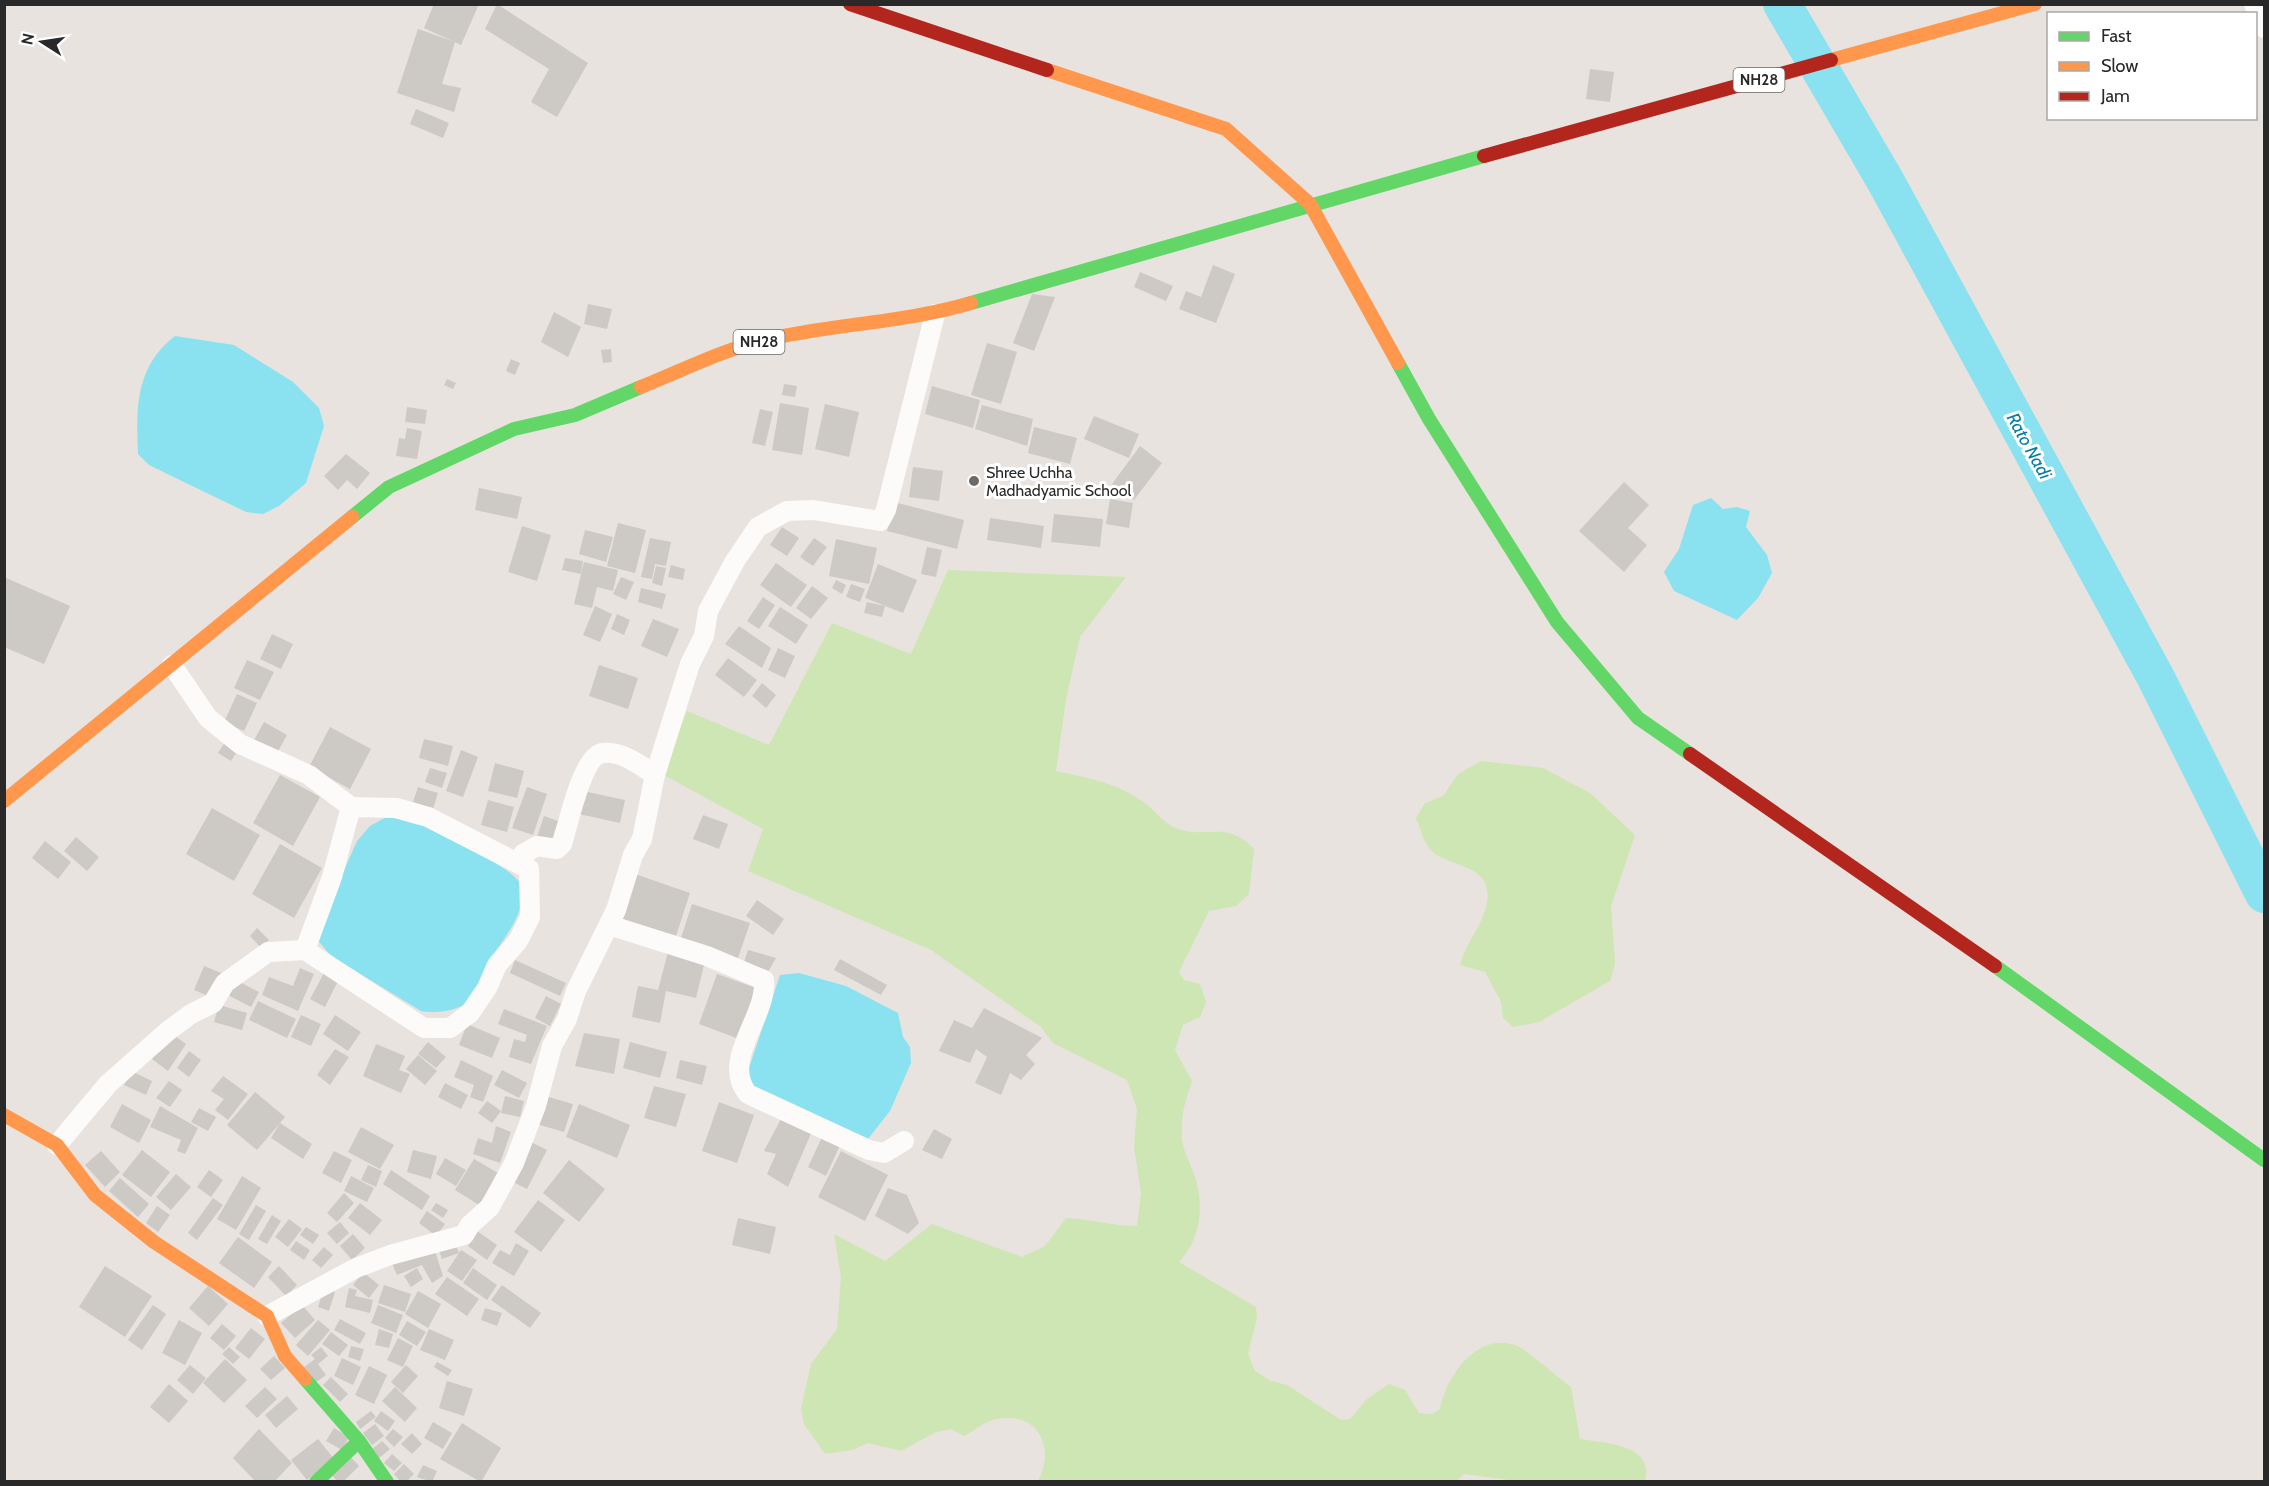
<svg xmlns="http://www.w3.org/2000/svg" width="2269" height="1486" font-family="Cabin,sans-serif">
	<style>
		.green { fill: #cee6b3 }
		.water { fill: #8ae2f0 }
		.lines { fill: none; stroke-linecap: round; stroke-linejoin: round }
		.river { stroke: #8ae2f0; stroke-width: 38 }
		.building { fill: #cdc9c5 }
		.street { stroke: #fcfbfa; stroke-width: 20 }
		.fast { stroke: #63d668; stroke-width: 14 }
		.slow { stroke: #ff974d; stroke-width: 14 }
		.jam { stroke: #b3261e; stroke-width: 14 }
		.poi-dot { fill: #6c6a68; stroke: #fff; stroke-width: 2 }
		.labels { text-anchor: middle; stroke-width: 6; stroke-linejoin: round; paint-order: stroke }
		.shield { fill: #fff; stroke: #696969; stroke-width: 1.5 }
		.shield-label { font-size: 15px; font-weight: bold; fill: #292929 }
		.poi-label { font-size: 16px; fill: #292929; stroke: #fff; text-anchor: start }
		.water-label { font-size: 18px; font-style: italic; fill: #027fa3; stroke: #fff }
	</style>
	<rect width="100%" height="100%" fill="#e8e3de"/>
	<!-- green -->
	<g class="green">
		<path d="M948 570 1126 577 1080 637 1066 699 1056 771C1085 777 1117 783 1142 801 1154 809 1165 825 1178 829 1210 839 1226 820 1254 849L1249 894 1236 906 1209 911 1179 972 1184 980 1200 984 1206 1002 1200 1017 1183 1025 1175 1050 1192 1081C1185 1102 1180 1117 1182 1140 1184 1153 1192 1167 1196 1180 1204 1210 1200 1239 1179 1262L1256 1307 1257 1318 1248 1354 1255 1371 1271 1381 1287 1385 1341 1420 1350 1419 1367 1399 1389 1384 1405 1390 1419 1413 1432 1414 1440 1409C1446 1377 1476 1332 1515 1345 1528 1350 1558 1378 1571 1387L1580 1439C1604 1443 1655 1444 1645 1481L1524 1482 1464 1474 1456 1482 1038 1481C1056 1448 1038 1411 997 1419 986 1420 974 1431 964 1436L951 1429 936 1432 901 1451 868 1443 852 1450 825 1454 804 1424 801 1408 811 1364 837 1329 841 1277 834 1234 885 1261 932 1224 1022 1257 1045 1246 1066 1218C1091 1219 1113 1226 1137 1226L1141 1193 1134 1147 1137 1109 1127 1080 1053 1043 1041 1027 931 950 748 871 763 829 662 774 687 711 769 745 832 623 911 654Z"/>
		<path d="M1481 761 1543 768 1590 793 1635 835 1611 906 1615 963 1610 981 1539 1022 1513 1027 1503 1018 1501 1002 1485 972 1460 965C1466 942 1483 926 1487 902 1493 863 1451 869 1432 851 1424 845 1420 827 1416 818L1425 803 1443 796 1458 774Z"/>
	</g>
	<!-- water -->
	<g class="water">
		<path d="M175 336 234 345 293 382 319 408 324 426 306 483 279 506 263 514 246 512 149 465 138 454C136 408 135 367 175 336Z"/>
		<path d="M1711 498 1723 509 1737 507 1750 511 1746 527 1767 555 1772 573 1758 598 1737 620 1674 591 1664 572 1679 549 1693 505Z"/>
		<path d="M390 815C399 817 408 819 417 822 435 828 512 868 519 882 533 910 497 945 485 968 480 978 480 990 472 998 461 1011 437 1014 421 1011L331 956 315 937 357 841 370 826Z"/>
		<path d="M799 973 846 986 898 1013 903 1037 910 1047 911 1063 890 1111 868 1139 744 1083 780 975Z"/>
	</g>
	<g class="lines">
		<!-- river -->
		<path class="river" d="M1782 4 1886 182 2156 678 2264 894"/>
	</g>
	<!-- building -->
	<g class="building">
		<path d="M434 4H479L461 45 424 28Z"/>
		<path d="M497 4 588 63 557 117 531 102 549 69 485 29Z"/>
		<path d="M418 29 455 42 442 84 461 88 454 112 397 93Z"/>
		<path d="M1590 69 1614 72 1610 102 1586 99Z"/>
		<path d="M416 109 449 123 443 138 410 124Z"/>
		<path d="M1213 265 1235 274 1216 323 1179 309 1186 291 1201 297Z"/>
		<path d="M1140 272 1173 286 1166 301 1134 287Z"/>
		<path d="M1032 294 1055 297 1034 351 1013 343Z"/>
		<path d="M588 304 612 309 607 329 584 324Z"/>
		<path d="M554 312 581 327 568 357 541 342Z"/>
		<path d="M987 343 1017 352 1001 404 971 395Z"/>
		<path d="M611 349 612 362 603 363 601 350Z"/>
		<path d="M511 359 520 363 515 375 506 371Z"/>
		<path d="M447 379 456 383 453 389 444 385Z"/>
		<path d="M784 384 797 386 795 397 782 395Z"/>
		<path d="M932 386 980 400 973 428 925 414Z"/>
		<path d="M780 403 809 408 802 455 772 450Z"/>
		<path d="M825 404 859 412 849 457 815 449Z"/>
		<path d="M982 405 1033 419 1027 446 975 429Z"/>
		<path d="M407 407 427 410 425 424 405 422Z"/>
		<path d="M760 409 773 412 765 446 752 443Z"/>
		<path d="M1094 416 1139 434 1129 458 1084 439Z"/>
		<path d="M1034 427 1077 438 1070 464 1028 453Z"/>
		<path d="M407 428 422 431 417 459 396 456 399 438 405 439Z"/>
		<path d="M1140 446 1162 463 1134 500 1112 484Z"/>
		<path d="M346 454 370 473 357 489 347 480 338 490 324 476Z"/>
		<path d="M913 467 943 471 939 501 909 497Z"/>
		<path d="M1624 482 1649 505 1628 528 1647 545 1624 572 1579 531Z"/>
		<path d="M479 488 522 497 517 519 475 510Z"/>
		<path d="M1110 499 1133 503 1129 528 1106 524Z"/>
		<path d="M894 502 964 520 957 549 887 531Z"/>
		<path d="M1054 514 1103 519 1100 547 1051 542Z"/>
		<path d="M990 518 1044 526 1041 548 987 540Z"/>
		<path d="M618 523 646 530 635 573 607 566Z"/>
		<path d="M522 526 551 535 537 581 508 572Z"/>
		<path d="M782 527 799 538 787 556 770 545Z"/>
		<path d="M585 530 613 537 606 562 579 554Z"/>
		<path d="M650 538 671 542 666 566 655 564 652 579 641 577Z"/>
		<path d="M814 538 827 547 813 566 800 557Z"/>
		<path d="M836 539 877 548 869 584 829 576Z"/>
		<path d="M927 547 942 550 936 577 921 574Z"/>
		<path d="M565 558 583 561 581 574 562 570Z"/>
		<path d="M584 562 618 570 613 591 597 587 592 608 574 604Z"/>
		<path d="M776 563 807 585 791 607 760 585Z"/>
		<path d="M878 564 917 580 903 613 865 598Z"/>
		<path d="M671 565 685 569 683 580 668 577Z"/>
		<path d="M656 566 666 568 662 586 652 583Z"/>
		<path d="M4 577 70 606 44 664 4 647Z"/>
		<path d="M621 577 634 582 626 600 613 594Z"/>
		<path d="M836 580 846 585 842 594 832 588Z"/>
		<path d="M851 584 865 589 860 602 846 597Z"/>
		<path d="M812 586 828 598 811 619 796 608Z"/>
		<path d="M641 588 666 594 662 609 638 602Z"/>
		<path d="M763 597 775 605 759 629 747 621Z"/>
		<path d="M867 602 885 606 882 617 864 613Z"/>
		<path d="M595 606 612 614 600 642 583 635Z"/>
		<path d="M780 607 808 625 796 644 768 626Z"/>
		<path d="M617 614 630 620 624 635 611 629Z"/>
		<path d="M653 619 679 629 667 657 641 646Z"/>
		<path d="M739 626 771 648 762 668 725 644Z"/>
		<path d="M272 634 293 644 281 669 260 659Z"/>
		<path d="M778 648 795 656 785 678 768 670Z"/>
		<path d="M728 658 757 680 744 697 715 675Z"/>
		<path d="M247 660 274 672 260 700 234 688Z"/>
		<path d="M599 665 638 678 628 709 589 696Z"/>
		<path d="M762 683 776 695 766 708 752 696Z"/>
		<path d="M237 694 257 703 244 731 224 722Z"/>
		<path d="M264 722 287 735 277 753 254 740Z"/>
		<path d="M330 727 371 749 350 789 309 767Z"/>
		<path d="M424 739 453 746 448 766 419 758Z"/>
		<path d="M225 742 238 750 231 761 218 753Z"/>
		<path d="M461 750 478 757 463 797 446 791Z"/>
		<path d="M495 763 524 771 517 798 488 791Z"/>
		<path d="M430 768 447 773 442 788 425 782Z"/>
		<path d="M280 775 320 797 293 846 253 823Z"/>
		<path d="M418 787 438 793 433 809 413 802Z"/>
		<path d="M527 787 547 794 533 835 512 828Z"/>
		<path d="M583 791 625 800 620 823 579 814Z"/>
		<path d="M488 800 514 807 507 832 481 825Z"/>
		<path d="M212 808 260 835 234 881 186 854Z"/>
		<path d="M703 815 728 824 719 849 693 839Z"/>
		<path d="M544 816 558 821 550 845 536 840Z"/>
		<path d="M76 837 99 857 87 871 64 851Z"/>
		<path d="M45 841 71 862 58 879 32 858Z"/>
		<path d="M280 844 322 868 294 918 252 894Z"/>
		<path d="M635 874 690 893 675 939 620 920Z"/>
		<path d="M757 900 784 919 773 935 746 916Z"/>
		<path d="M692 904 750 923 737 961 680 941Z"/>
		<path d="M257 928 269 940 261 948 250 936Z"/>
		<path d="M748 950 776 958 768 972 743 965Z"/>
		<path d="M668 952 705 961 696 998 666 991 660 1023 632 1017 638 986 658 990Z"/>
		<path d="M840 959 887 985 881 995 834 970Z"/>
		<path d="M515 960 566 983 560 996 510 973Z"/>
		<path d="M204 966 221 973 211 997 194 990Z"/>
		<path d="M300 968 314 974 298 1011 262 995 269 977 293 986Z"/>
		<path d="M324 973 338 981 325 1007 310 999Z"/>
		<path d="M717 974 756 988 739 1039 699 1024Z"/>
		<path d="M234 979 259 992 251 1007 226 994Z"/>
		<path d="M546 996 561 1004 550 1026 535 1018Z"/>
		<path d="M258 1001 296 1019 287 1038 249 1020Z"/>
		<path d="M219 1005 247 1013 242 1030 214 1022Z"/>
		<path d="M984 1008 1042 1038 1026 1055 1035 1064 1021 1080 1010 1073 1001 1095 975 1083 987 1057 976 1049 970 1063 939 1051 954 1020 972 1028Z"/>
		<path d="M504 1009 547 1026 531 1064 509 1057 514 1039 525 1042 527 1035 498 1024Z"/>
		<path d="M301 1015 321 1024 311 1046 291 1037Z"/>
		<path d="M335 1015 361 1032 348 1051 323 1034Z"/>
		<path d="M467 1024 500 1038 492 1058 459 1045Z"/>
		<path d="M171 1033 186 1044 168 1071 152 1059Z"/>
		<path d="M584 1033 620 1039 614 1074 575 1066Z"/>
		<path d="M428 1042 446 1057 436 1068 418 1054Z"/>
		<path d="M630 1042 667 1052 660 1078 623 1068Z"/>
		<path d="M376 1044 405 1056 399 1070 410 1074 401 1093 363 1076Z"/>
		<path d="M335 1049 349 1057 330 1085 317 1075Z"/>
		<path d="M189 1051 201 1060 189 1077 177 1068Z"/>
		<path d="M418 1055 437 1071 425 1085 406 1069Z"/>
		<path d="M461 1060 493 1076 483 1102 470 1097 474 1085 454 1077Z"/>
		<path d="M680 1060 707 1066 702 1085 676 1078Z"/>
		<path d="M502 1070 527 1083 519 1098 494 1085Z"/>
		<path d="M131 1071 152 1081 146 1095 124 1085Z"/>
		<path d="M223 1076 248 1094 228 1120 215 1110 224 1099 211 1091Z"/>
		<path d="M169 1081 182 1090 170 1107 156 1098Z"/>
		<path d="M445 1083 468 1095 461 1109 438 1097Z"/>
		<path d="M654 1086 686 1094 676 1127 644 1118Z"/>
		<path d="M255 1092 285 1117 257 1150 227 1125Z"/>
		<path d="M542 1095 573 1104 564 1132 533 1123Z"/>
		<path d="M505 1096 524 1101 520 1117 501 1113Z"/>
		<path d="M487 1101 501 1111 492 1123 478 1113Z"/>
		<path d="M719 1102 754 1115 737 1163 702 1151Z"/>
		<path d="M122 1104 151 1120 139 1143 110 1127Z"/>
		<path d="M579 1104 630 1125 617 1158 566 1137Z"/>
		<path d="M160 1106 198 1128 185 1154 177 1151 181 1140 150 1127Z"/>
		<path d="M199 1108 216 1117 208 1131 191 1122Z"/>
		<path d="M782 1117 812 1131 788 1187 767 1174 776 1154 764 1151Z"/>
		<path d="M280 1123 312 1144 303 1159 271 1138Z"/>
		<path d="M496 1126 511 1132 500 1163 473 1154 478 1138 492 1143Z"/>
		<path d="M361 1127 394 1145 380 1169 348 1152Z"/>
		<path d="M934 1129 952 1139 942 1159 922 1150Z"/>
		<path d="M823 1135 841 1143 826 1176 808 1167Z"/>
		<path d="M529 1141 547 1150 527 1189 509 1180Z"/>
		<path d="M142 1150 170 1172 151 1197 122 1175Z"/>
		<path d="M413 1150 437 1156 431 1179 407 1172Z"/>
		<path d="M101 1151 120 1172 105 1187 85 1165Z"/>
		<path d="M334 1151 352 1160 341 1183 322 1173Z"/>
		<path d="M841 1151 888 1175 865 1221 818 1197Z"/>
		<path d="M445 1158 466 1170 456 1186 436 1174Z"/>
		<path d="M474 1159 498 1173 479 1205 455 1190Z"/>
		<path d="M569 1160 605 1189 579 1222 543 1193Z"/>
		<path d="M368 1165 382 1171 376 1187 361 1180Z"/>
		<path d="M209 1170 223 1180 211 1197 197 1187Z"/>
		<path d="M391 1170 430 1196 422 1210 383 1184Z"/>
		<path d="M176 1174 191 1187 171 1210 156 1197Z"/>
		<path d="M242 1176 261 1188 236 1230 217 1219Z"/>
		<path d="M351 1176 374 1188 367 1202 344 1191Z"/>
		<path d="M120 1178 149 1204 138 1217 109 1191Z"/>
		<path d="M888 1188 907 1195 919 1223 908 1234 875 1216Z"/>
		<path d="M344 1193 354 1203 337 1222 327 1213Z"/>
		<path d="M213 1198 223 1205 197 1240 188 1233Z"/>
		<path d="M538 1200 565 1220 541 1252 514 1232Z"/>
		<path d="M360 1203 382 1220 370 1235 348 1218Z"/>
		<path d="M436 1203 448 1210 443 1218 431 1210Z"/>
		<path d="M256 1205 266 1211 249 1240 239 1234Z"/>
		<path d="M157 1206 170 1215 158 1232 146 1223Z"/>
		<path d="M427 1211 445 1224 436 1236 419 1223Z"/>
		<path d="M272 1215 281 1221 267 1244 258 1239Z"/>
		<path d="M738 1218 776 1227 770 1254 732 1245Z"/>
		<path d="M289 1219 302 1229 288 1247 275 1237Z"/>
		<path d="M340 1222 349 1233 337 1244 327 1233Z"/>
		<path d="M306 1227 319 1235 313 1244 300 1235Z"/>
		<path d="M477 1231 497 1245 487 1260 468 1246Z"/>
		<path d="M353 1234 365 1248 352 1260 340 1246Z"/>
		<path d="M238 1237 272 1262 254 1288 219 1263Z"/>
		<path d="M453 1239 459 1253 442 1259 437 1245Z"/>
		<path d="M296 1241 310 1250 304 1260 290 1250Z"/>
		<path d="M516 1243 529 1251 514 1276 492 1263 500 1250 510 1255Z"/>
		<path d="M433 1245 443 1276 432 1283 422 1265 397 1275 390 1259Z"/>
		<path d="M324 1247 333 1255 321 1268 312 1260Z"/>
		<path d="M461 1250 477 1260 462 1281 447 1271Z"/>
		<path d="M105 1266 152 1296 125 1337 79 1307Z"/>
		<path d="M279 1266 297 1285 286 1296 268 1277Z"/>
		<path d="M417 1268 423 1279 411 1287 404 1276Z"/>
		<path d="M473 1268 497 1285 487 1300 463 1283Z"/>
		<path d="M363 1272 379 1285 369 1298 353 1285Z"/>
		<path d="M447 1277 479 1299 467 1316 435 1294Z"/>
		<path d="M384 1285 411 1294 405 1312 378 1303Z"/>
		<path d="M502 1285 541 1313 530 1328 491 1300Z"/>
		<path d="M208 1286 228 1304 209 1326 189 1308Z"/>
		<path d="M324 1288 335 1292 329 1311 318 1307Z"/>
		<path d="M349 1288 357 1290 355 1296 373 1300 370 1313 345 1307Z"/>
		<path d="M418 1291 441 1304 428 1328 405 1314Z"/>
		<path d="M153 1305 166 1314 142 1350 128 1340Z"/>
		<path d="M302 1305 315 1320 295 1338 281 1323Z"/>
		<path d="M378 1305 403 1315 396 1333 371 1323Z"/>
		<path d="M485 1308 502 1313 497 1326 481 1320Z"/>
		<path d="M340 1319 366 1333 360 1344 334 1330Z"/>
		<path d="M179 1320 202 1333 185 1365 162 1353Z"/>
		<path d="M318 1320 330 1330 308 1356 296 1345Z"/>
		<path d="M407 1321 426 1332 417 1346 399 1335Z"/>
		<path d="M222 1324 236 1336 224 1350 210 1338Z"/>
		<path d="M251 1328 265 1339 249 1359 235 1348Z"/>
		<path d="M379 1329 393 1334 389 1348 375 1345Z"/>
		<path d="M429 1329 454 1340 445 1360 420 1350Z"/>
		<path d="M331 1332 348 1345 339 1356 322 1344Z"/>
		<path d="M398 1338 413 1346 403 1367 387 1360Z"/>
		<path d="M351 1346 364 1349 360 1361 348 1357Z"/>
		<path d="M229 1347 240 1357 233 1364 222 1354Z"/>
		<path d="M321 1347 328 1356 318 1364 326 1375 315 1383 303 1368 315 1359 311 1355Z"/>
		<path d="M274 1356 285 1368 271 1380 260 1369Z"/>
		<path d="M342 1358 361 1367 353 1385 334 1376Z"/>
		<path d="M225 1359 247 1380 224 1403 203 1383Z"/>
		<path d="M437 1362 452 1370 448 1376 434 1367Z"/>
		<path d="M190 1365 206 1378 193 1394 177 1380Z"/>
		<path d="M406 1365 418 1376 403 1393 391 1382Z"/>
		<path d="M369 1366 387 1375 374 1404 355 1395Z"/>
		<path d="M331 1377 348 1394 340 1402 323 1385Z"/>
		<path d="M447 1381 473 1389 464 1416 439 1408Z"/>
		<path d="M169 1384 188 1401 169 1423 150 1407Z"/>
		<path d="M265 1387 277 1399 257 1418 245 1406Z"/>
		<path d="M395 1387 417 1408 405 1422 382 1401Z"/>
		<path d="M287 1396 298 1409 276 1428 265 1415Z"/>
		<path d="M371 1411 376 1417 360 1429 356 1422Z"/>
		<path d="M381 1411 395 1421 388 1431 374 1421Z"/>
		<path d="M433 1422 452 1433 443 1449 424 1438Z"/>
		<path d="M462 1423 501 1448 481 1482 440 1459Z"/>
		<path d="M375 1424 384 1436 372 1445 363 1433Z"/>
		<path d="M334 1428 349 1437 342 1450 326 1441Z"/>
		<path d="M259 1429 292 1463 274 1482H256L233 1458Z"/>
		<path d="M393 1429 403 1437 394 1447 385 1438Z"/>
		<path d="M412 1433 422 1444 412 1454 401 1444Z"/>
		<path d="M318 1439 334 1459 307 1480 291 1460Z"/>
		<path d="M382 1441 390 1449 378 1459 371 1450Z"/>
		<path d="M392 1454 402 1463 394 1471 384 1463Z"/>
		<path d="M349 1455 359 1466 343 1482H338L330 1473Z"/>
		<path d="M404 1464 414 1474 406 1482H401L394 1474Z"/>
		<path d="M423 1465 437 1471 432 1482 417 1477Z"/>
	</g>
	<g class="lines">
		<!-- street -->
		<g class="street">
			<path d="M2254 4 2264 28"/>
			<path d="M518 863 523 854 537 846 557 849 562 844C568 826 582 755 603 753 622 751 640 765 655 775"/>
			<path d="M609 925 707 956 764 980C767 1018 720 1060 748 1094L869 1150 884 1153 904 1141"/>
			<path d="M305 950 424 1028H450L470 1013 487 988 497 965 518 941 530 917 529 869 428 817 396 808 351 807"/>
			<path d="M57 1145 108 1084 168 1031 191 1014 213 1003 225 983 268 952 305 950 332 877 351 807 309 775 240 744 208 718 172 665"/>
			<path d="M267 1316 356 1268 390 1255 464 1235 470 1225 490 1207 514 1163 536 1106 552 1046 567 1019 576 991 616 910 633 855 642 839 655 775 690 664 704 636 708 611 735 561 758 527 787 511 813 510 880 521 886 510 935 314"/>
		</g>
		<!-- fast -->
		<g class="fast">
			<path d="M971 303 1484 156"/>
			<path d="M1398 363 1429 419 1557 622 1638 718 1690 754"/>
			<path d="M352 517 389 487 514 429 575 415 641 387"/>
			<path d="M1995 966 2264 1160"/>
			<path d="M305 1379 359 1441 387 1482"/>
			<path d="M316 1482 359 1441"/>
		</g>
		<!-- slow -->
		<g class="slow">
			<path d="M1831 60 2035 4"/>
			<path d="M1047 70 1226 129 1310 204 1398 363"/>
			<path d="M641 387C681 371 722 350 764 340 832 324 903 323 971 303"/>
			<path d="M4 801 352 517"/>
			<path d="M4 1115 57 1145 95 1195 154 1242 267 1316 285 1356 305 1379"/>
		</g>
		<!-- jam -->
		<g class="jam">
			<path d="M850 4 1047 70"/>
			<path d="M1484 156 1831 60"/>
			<path d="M1690 754 1995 966"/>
		</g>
	</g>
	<!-- markers -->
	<circle class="poi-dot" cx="974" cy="481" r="6"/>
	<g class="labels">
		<!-- shield labels -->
		<g class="shield">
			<rect x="1733.5" y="68" width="51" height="24" rx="4.5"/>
			<rect x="733.5" y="330" width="51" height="24" rx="4.5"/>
		</g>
		<g class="shield-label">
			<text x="1759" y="85">NH28</text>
			<text x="759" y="347">NH28</text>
		</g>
		<!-- poi labels -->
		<g class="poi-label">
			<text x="986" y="478">Shree Uchha<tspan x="986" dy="18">Madhadyamic School</tspan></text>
		</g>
		<!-- water labels -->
		<g class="water-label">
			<text transform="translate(2029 446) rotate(61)" y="6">Rato Nadi</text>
		</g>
	</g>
	<!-- border -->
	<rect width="2269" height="1486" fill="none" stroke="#292929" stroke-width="12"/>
	<!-- legend -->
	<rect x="2047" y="12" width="210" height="108" fill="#ffffff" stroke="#a9a9a9" stroke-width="1.5"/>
	<rect x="2059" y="32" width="30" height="9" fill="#63d668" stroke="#a9a9a9" stroke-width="1.5"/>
	<text x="2101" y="42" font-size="18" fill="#292929">Fast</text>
	<rect x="2059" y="62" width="30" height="9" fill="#ff974d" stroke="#a9a9a9" stroke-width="1.5"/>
	<text x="2101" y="72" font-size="18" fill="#292929">Slow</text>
	<rect x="2059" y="92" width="30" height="9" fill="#b3261e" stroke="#a9a9a9" stroke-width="1.5"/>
	<text x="2101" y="102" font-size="18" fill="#292929">Jam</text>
	<!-- north arrow -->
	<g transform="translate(42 42) rotate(282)" stroke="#ffffff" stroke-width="4.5" paint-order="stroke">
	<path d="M0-4.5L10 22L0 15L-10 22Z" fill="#292929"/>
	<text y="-9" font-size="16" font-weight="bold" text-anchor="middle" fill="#292929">N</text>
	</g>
</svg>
